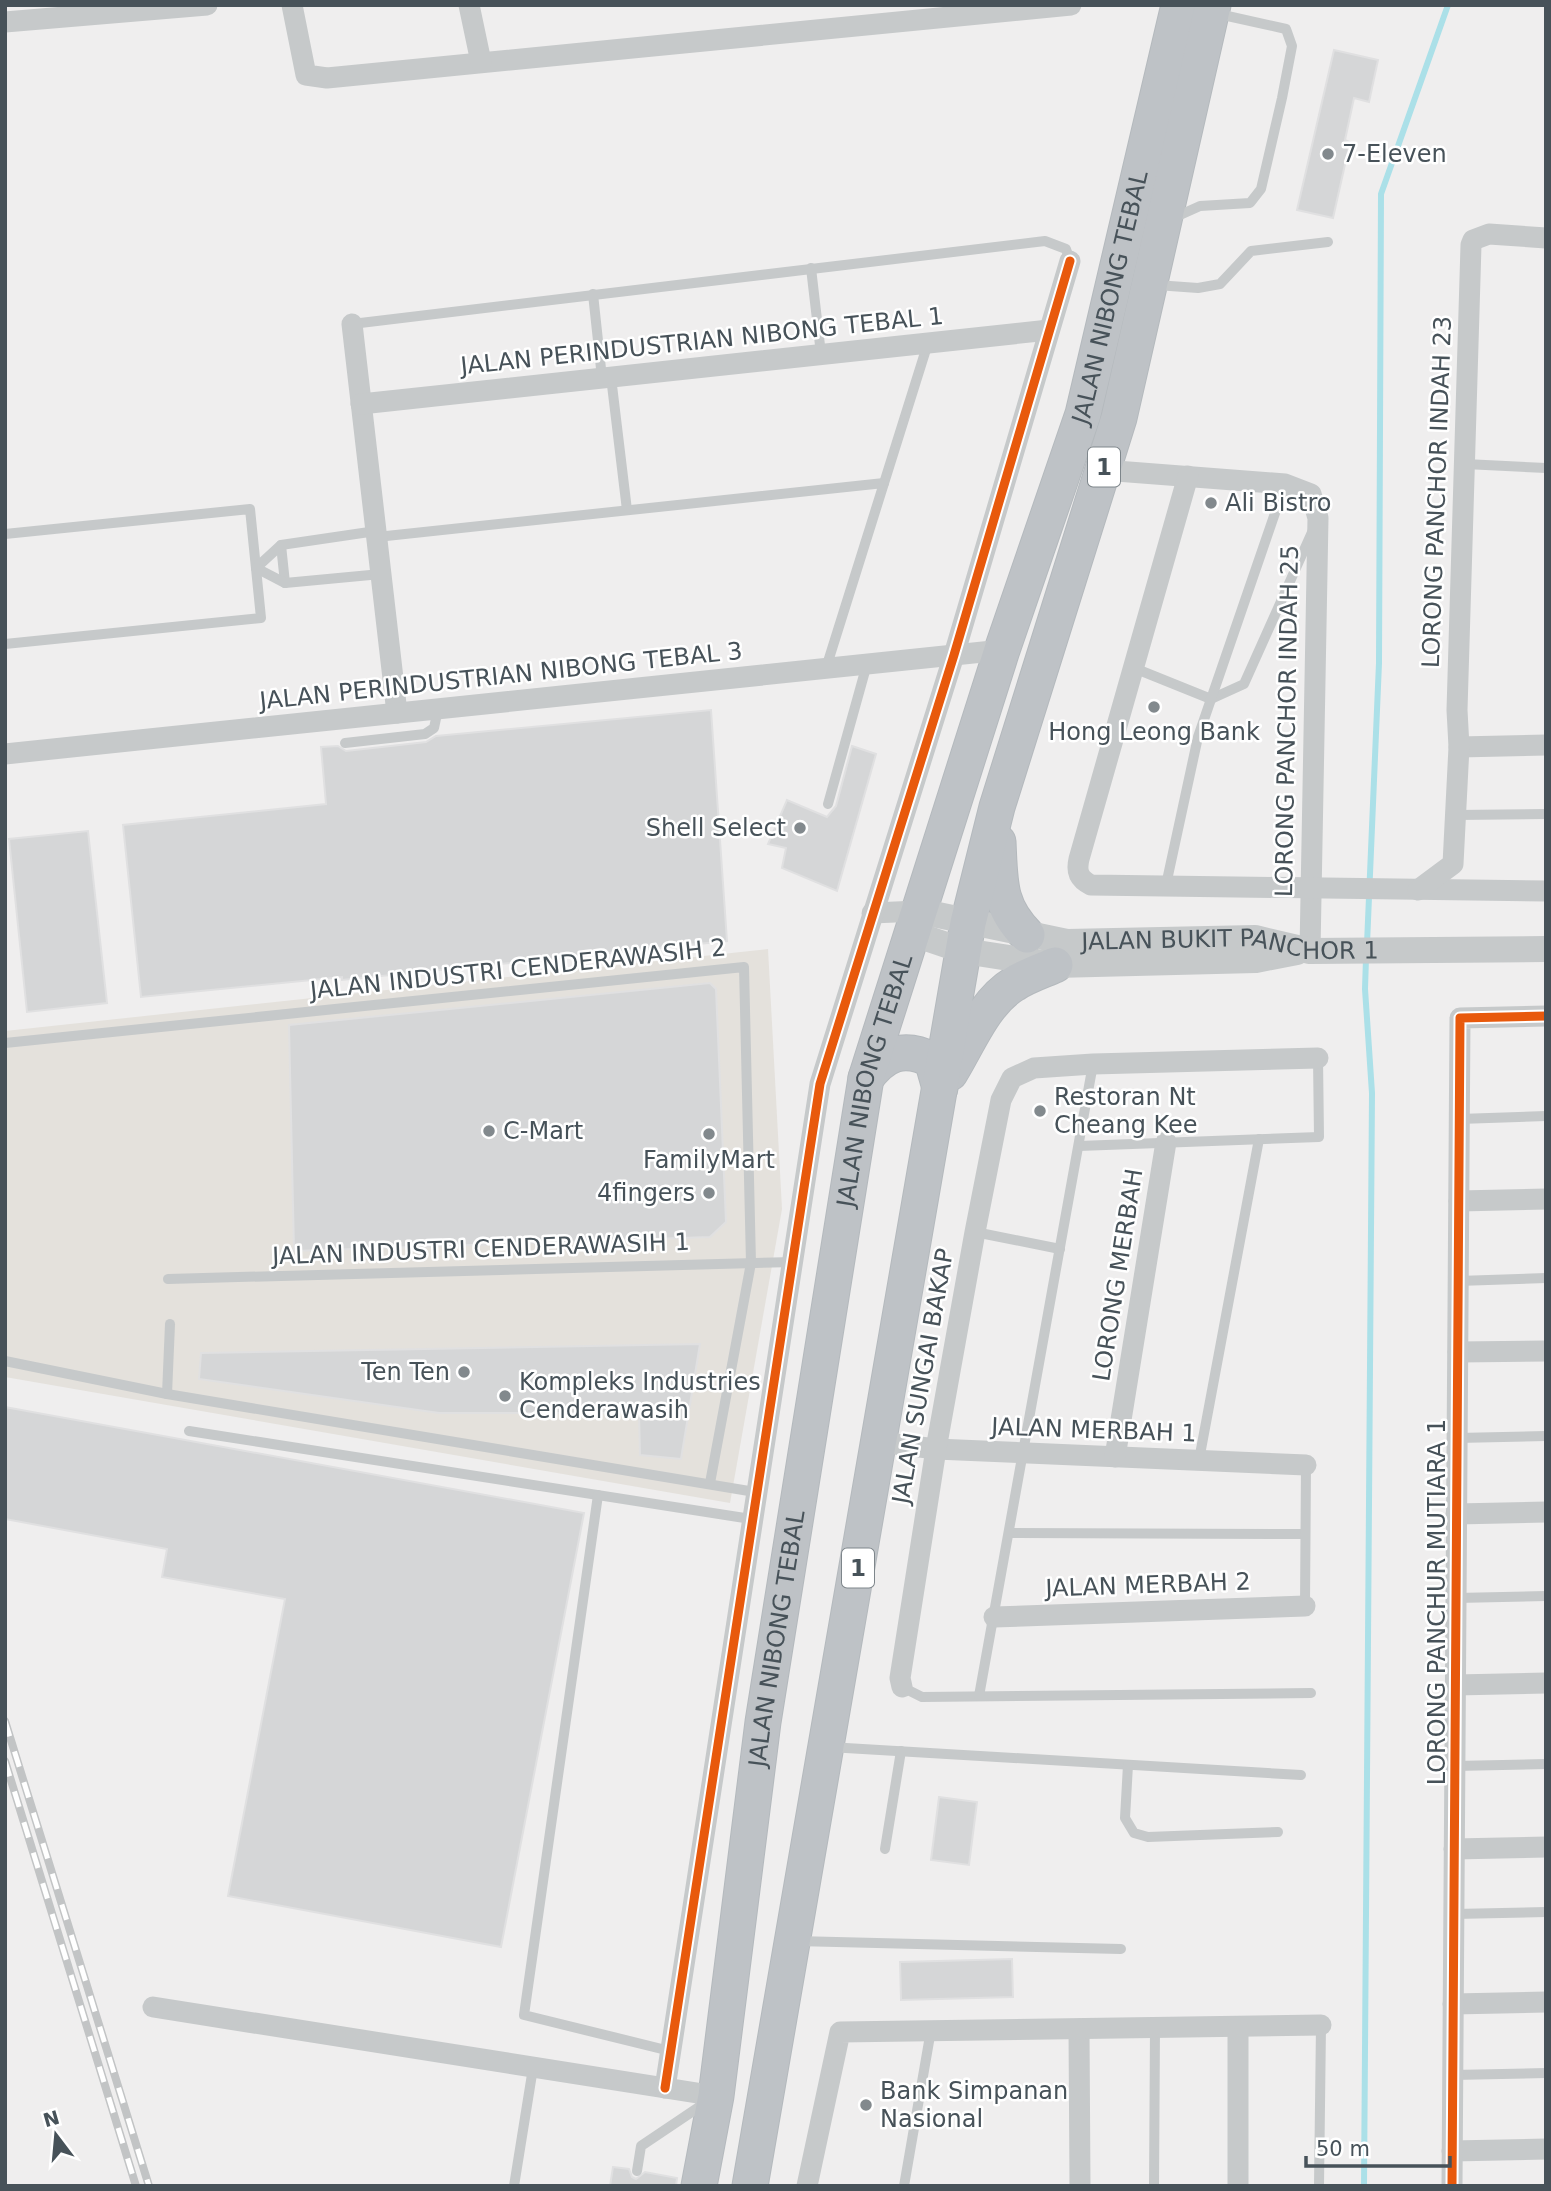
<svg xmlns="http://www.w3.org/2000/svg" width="1551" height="2191" font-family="'DejaVu Sans',sans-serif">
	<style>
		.commercial { fill: #e4e1dc }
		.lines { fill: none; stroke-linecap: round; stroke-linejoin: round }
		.stream { stroke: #abe0e8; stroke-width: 6 }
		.building { fill: #d5d6d7; stroke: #e0e0e1; stroke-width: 2 }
		.trunk-casing { stroke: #b4b9bd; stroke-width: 37 }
		.service { stroke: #c6c9ca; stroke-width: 10 }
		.minor { stroke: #c6c9ca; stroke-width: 21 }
		.tertiary { stroke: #c6c9ca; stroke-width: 26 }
		.trunk { stroke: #bec2c6; stroke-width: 35 }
		.rail-casing { stroke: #c2c4c5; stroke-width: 8 }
		.rail { stroke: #fff; stroke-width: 5; stroke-dasharray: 16; stroke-linecap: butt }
		.cycleway-casing { stroke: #fff; stroke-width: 13 }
		.cycleway { stroke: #e8590c; stroke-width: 9 }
		.poi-dot { fill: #82898d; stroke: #fff; stroke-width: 2.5 }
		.labels { text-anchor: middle; stroke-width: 5; stroke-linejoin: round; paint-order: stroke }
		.shield { fill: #fff; stroke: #7e868b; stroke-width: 2 }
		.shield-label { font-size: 23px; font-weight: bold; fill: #475259 }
		.poi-label { font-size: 24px; fill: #475259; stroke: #fff; text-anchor: start }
		.street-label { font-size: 24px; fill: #475259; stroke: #fff }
	</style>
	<rect width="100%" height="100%" fill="#efeeee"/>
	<!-- commercial -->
	<path class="commercial" d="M768 949 782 1209 730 1503 5 1377V1031Z"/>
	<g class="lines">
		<!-- stream -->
		<g class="stream">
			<path d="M1367 944 1379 663 1381 194 1448 5"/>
			<path d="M1364 2186 1372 1093 1365 989 1366 958"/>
		</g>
	</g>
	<!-- building -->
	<g class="building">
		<path d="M1334 50 1378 60 1369 102 1354 98 1345 140 1350 142 1333 218 1297 210Z"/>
		<path d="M711 710 727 941 342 980V977L141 997 123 825 326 804 321 747 338 746 346 751 426 742 436 736Z"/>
		<path d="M852 746 876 754 837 891 782 868 786 848 768 844 787 800 827 817 836 806Z"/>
		<path d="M88 831 107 1003 27 1012 9 839Z"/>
		<path d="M710 983 716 989 726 1222 710 1237 294 1251 289 1025Z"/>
		<path d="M700 1344 681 1459 640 1455 639 1413H439L199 1379 201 1353Z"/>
		<path d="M5 1407 584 1513 501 1947 228 1896 285 1599 162 1577 167 1549 5 1519Z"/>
		<path d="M939 1797 977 1802 969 1865 931 1860Z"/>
		<path d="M1012 1959 1013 1997 901 2000 900 1962Z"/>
		<path d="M613 2167 629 2169 632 2177 636 2179 645 2172 677 2178 676 2186H610Z"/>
	</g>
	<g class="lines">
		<!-- trunk casing -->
		<g class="trunk-casing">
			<g id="trunk">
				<path d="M998 842C1000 882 998 906 1027 935"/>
				<path d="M950 1073C968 1044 984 1002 1014 984 1026 976 1041 971 1055 965"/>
				<path d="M866 1078C884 1054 903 1045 932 1060L940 1088"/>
				<path id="s2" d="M699 2186 716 2096 763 1722 866 1078 1002 650 1083 414 1179 5"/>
				<path d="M750 2186 968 923 997 807 1119 418 1213 5"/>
			</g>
		</g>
		<!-- service -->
		<g class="service">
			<path d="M1171 219 1200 206 1250 203 1261 189 1282 98 1292 46 1286 29 1214 13"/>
			<path d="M811 268 821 354"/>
			<path d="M1156 285 1198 288 1220 284 1251 251 1328 242"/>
			<path d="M593 294 602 378"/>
			<path d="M352 324 1045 241 1066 249 1070 261"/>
			<path d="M611 377 627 510"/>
			<path d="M1465 464 1546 468"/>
			<path d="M5 534 250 509 261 618 5 644"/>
			<path d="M377 537 884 483"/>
			<path d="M281 545 285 583"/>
			<path d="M256 568 281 545 376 531"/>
			<path d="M256 568 285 583 381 574"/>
			<path d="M826 668 928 343"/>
			<path d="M1134 668 1211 699 1244 684 1313 530"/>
			<path d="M345 743 425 734 434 728 438 709"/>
			<path d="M828 804 867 664"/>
			<path d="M1456 815 1546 814"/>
			<path d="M1166 885 1198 737 1285 484"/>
			<path d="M5 1043 744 967 751 1263 710 1483"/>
			<path d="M1459 1119 1546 1116"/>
			<path d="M1079 1146 1319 1137 1318 1058"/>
			<path d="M975 1232 1060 1249"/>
			<path d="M168 1279 794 1262"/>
			<path d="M1458 1281 1546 1278"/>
			<path d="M5 1361 167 1394 755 1492"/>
			<path d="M167 1394 170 1324"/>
			<path d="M189 1431 751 1519"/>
			<path d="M1457 1438 1546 1436"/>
			<path d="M1199 1460 1259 1139"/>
			<path d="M598 1495 524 2015 670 2051"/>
			<path d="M1009 1533 1305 1534"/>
			<path d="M1456 1598 1546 1596"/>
			<path d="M1305 1606 1306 1465"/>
			<path d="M902 1687 922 1697 1311 1693"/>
			<path d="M979 1696 1093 1064"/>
			<path d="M829 1747 1301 1775"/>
			<path d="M1128 1765 1125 1818 1134 1833 1148 1837 1278 1832"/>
			<path d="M1455 1766 1546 1764"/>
			<path d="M885 1849 901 1751"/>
			<path d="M1454 1914 1546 1912"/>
			<path d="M796 1941 1121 1949"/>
			<path d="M1453 2075 1546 2073"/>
			<path d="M637 2171 641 2146 705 2103"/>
			<path d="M514 2186 533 2068"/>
			<path d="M904 2186 931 2030"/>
			<path d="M1154 2186 1155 2028"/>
			<path d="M1319 2186 1321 2025"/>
		</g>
		<!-- minor -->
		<g class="minor">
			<path d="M292 5 306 75 327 78 1071 5"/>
			<path d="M469 5 481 62"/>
			<path d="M5 22 207 5"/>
			<path d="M352 324 397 713"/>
			<path d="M361 404 1049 330"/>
			<path d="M1103 470 1285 484 1311 494 1318 518 1310 951"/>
			<path d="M1188 476 1079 859C1076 872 1079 879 1091 885L1546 891"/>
			<path d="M1459 747 1546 745"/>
			<path d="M5 754 1002 650"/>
			<path d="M1418 890 1453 864 1459 747 1457 710 1471 245 1473 240 1489 234 1546 238"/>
			<path d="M872 913 919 911"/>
			<path d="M1459 1201 1546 1199"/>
			<path d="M1458 1352 1546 1351"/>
			<path d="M879 1442 936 1449 1306 1465"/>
			<path d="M1115 1457 1166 1142"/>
			<path d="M1456 1514 1546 1512"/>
			<path d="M994 1617 1305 1606"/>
			<path d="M1455 1685 1546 1683"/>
			<path d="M902 1687 900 1678 936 1449 975 1232 1001 1100 1012 1078 1034 1068 1093 1064 1318 1058"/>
			<path d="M1454 1849 1546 1847"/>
			<path d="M1453 2004 1546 2002"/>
			<path d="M153 2007 716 2096"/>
			<path d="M1079 2029 1080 2186"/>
			<path d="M665 2088 820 1084 954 655 1070 261"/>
			<path d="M1452 2151 1546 2149"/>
			<path d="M807 2186 840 2032 1321 2025"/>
			<path d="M1238 2186V2027"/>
			<path d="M1452 2186 1460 1018 1546 1016"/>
		</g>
		<!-- tertiary -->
		<g class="tertiary">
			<path id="s1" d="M919 911 1067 942 1255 938 1310 951 1546 949"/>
			<path d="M911 933 964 951 1055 965 1256 960 1297 952"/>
		</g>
		<!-- trunk -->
		<use href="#trunk" class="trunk"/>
		<!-- rail casing -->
		<g class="rail-casing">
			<g id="rail">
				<path d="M5 1721 149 2186"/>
				<path d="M5 1761 136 2186"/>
			</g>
		</g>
		<!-- rail -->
		<use href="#rail" class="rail"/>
		<!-- cycleway casing -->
		<g class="cycleway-casing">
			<g id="cycleway">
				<path d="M665 2088 820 1084 954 655 1070 261"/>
				<path d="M1452 2186 1460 1018 1546 1016"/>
			</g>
		</g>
		<!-- cycleway -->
		<use href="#cycleway" class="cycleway"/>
	</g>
	<!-- markers -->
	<g class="poi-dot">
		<circle cx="1328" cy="154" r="7"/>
		<circle cx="1211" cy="503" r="7"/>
		<circle cx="1154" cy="707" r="7"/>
		<circle cx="800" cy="828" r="7"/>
		<circle cx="1040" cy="1111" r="7"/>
		<circle cx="489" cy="1131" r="7"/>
		<circle cx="709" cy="1134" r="7"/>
		<circle cx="709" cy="1193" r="7"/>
		<circle cx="464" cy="1372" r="7"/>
		<circle cx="505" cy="1396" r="7"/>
		<circle cx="866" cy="2105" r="7"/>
	</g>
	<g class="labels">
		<!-- shield labels -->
		<g class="shield">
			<rect x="1088" y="447.5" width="32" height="39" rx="5"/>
			<rect x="842" y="1548.5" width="32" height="39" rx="5"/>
		</g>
		<g class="shield-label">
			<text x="1104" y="475">1</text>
			<text x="858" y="1576">1</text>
		</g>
		<!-- poi labels -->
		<g class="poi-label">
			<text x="1342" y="162">7-Eleven</text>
			<text x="1225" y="511">Ali Bistro</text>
			<text x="1154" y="740" text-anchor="middle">Hong Leong Bank</text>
			<text x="786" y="836" text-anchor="end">Shell Select</text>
			<text x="1054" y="1105">Restoran Nt<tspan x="1054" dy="28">Cheang Kee</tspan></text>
			<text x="503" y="1139">C-Mart</text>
			<text x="709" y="1168" text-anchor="middle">FamilyMart</text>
			<text x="695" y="1201" text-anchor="end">4fingers</text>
			<text x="450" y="1380" text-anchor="end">Ten Ten</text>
			<text x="519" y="1390">Kompleks Industries<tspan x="519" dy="28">Cenderawasih</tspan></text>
			<text x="880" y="2099">Bank Simpanan<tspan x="880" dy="28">Nasional</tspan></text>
		</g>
		<!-- street labels -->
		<g class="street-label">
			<text dy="8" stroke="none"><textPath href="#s2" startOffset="1939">JALAN NIBONG TEBAL</textPath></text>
			<text transform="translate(702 341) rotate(-6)" y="8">JALAN PERINDUSTRIAN NIBONG TEBAL 1</text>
			<text transform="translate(1437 492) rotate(-88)" y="8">LORONG PANCHOR INDAH 23</text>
			<text transform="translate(501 676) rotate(-6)" y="8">JALAN PERINDUSTRIAN NIBONG TEBAL 3</text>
			<text transform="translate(1287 721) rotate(-89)" y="8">LORONG PANCHOR INDAH 25</text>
			<text dy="8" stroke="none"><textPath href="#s1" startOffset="315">JALAN BUKIT PANCHOR 1</textPath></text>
			<text transform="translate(518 969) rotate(-6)" y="8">JALAN INDUSTRI CENDERAWASIH 2</text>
			<text dy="8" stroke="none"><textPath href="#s2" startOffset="1120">JALAN NIBONG TEBAL</textPath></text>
			<text transform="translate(481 1249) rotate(-2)" y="8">JALAN INDUSTRI CENDERAWASIH 1</text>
			<text transform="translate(1118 1275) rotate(-81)" y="8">LORONG MERBAH</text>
			<text transform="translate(923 1376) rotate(-80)" y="8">JALAN SUNGAI BAKAP</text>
			<text transform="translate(1094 1430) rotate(2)" y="8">JALAN MERBAH 1</text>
			<text transform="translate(1148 1585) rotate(-2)" y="8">JALAN MERBAH 2</text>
			<text transform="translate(1437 1602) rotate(-90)" y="8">LORONG PANCHUR MUTIARA 1</text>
			<text dy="8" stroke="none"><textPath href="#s2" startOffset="553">JALAN NIBONG TEBAL</textPath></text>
		</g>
	</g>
	<!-- border -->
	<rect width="1551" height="2191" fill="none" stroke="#475259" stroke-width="14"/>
	<!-- north arrow -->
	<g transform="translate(56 2135) rotate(344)" stroke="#ffffff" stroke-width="5" paint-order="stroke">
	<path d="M0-5L12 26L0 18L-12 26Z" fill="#475259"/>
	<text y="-10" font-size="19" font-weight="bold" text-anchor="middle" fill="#475259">N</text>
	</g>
	<!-- scale -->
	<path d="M1306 2156v10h144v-10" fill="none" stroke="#475259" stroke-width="3.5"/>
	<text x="1316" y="2156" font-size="21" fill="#475259" stroke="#ffffff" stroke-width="5" paint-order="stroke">50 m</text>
</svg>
